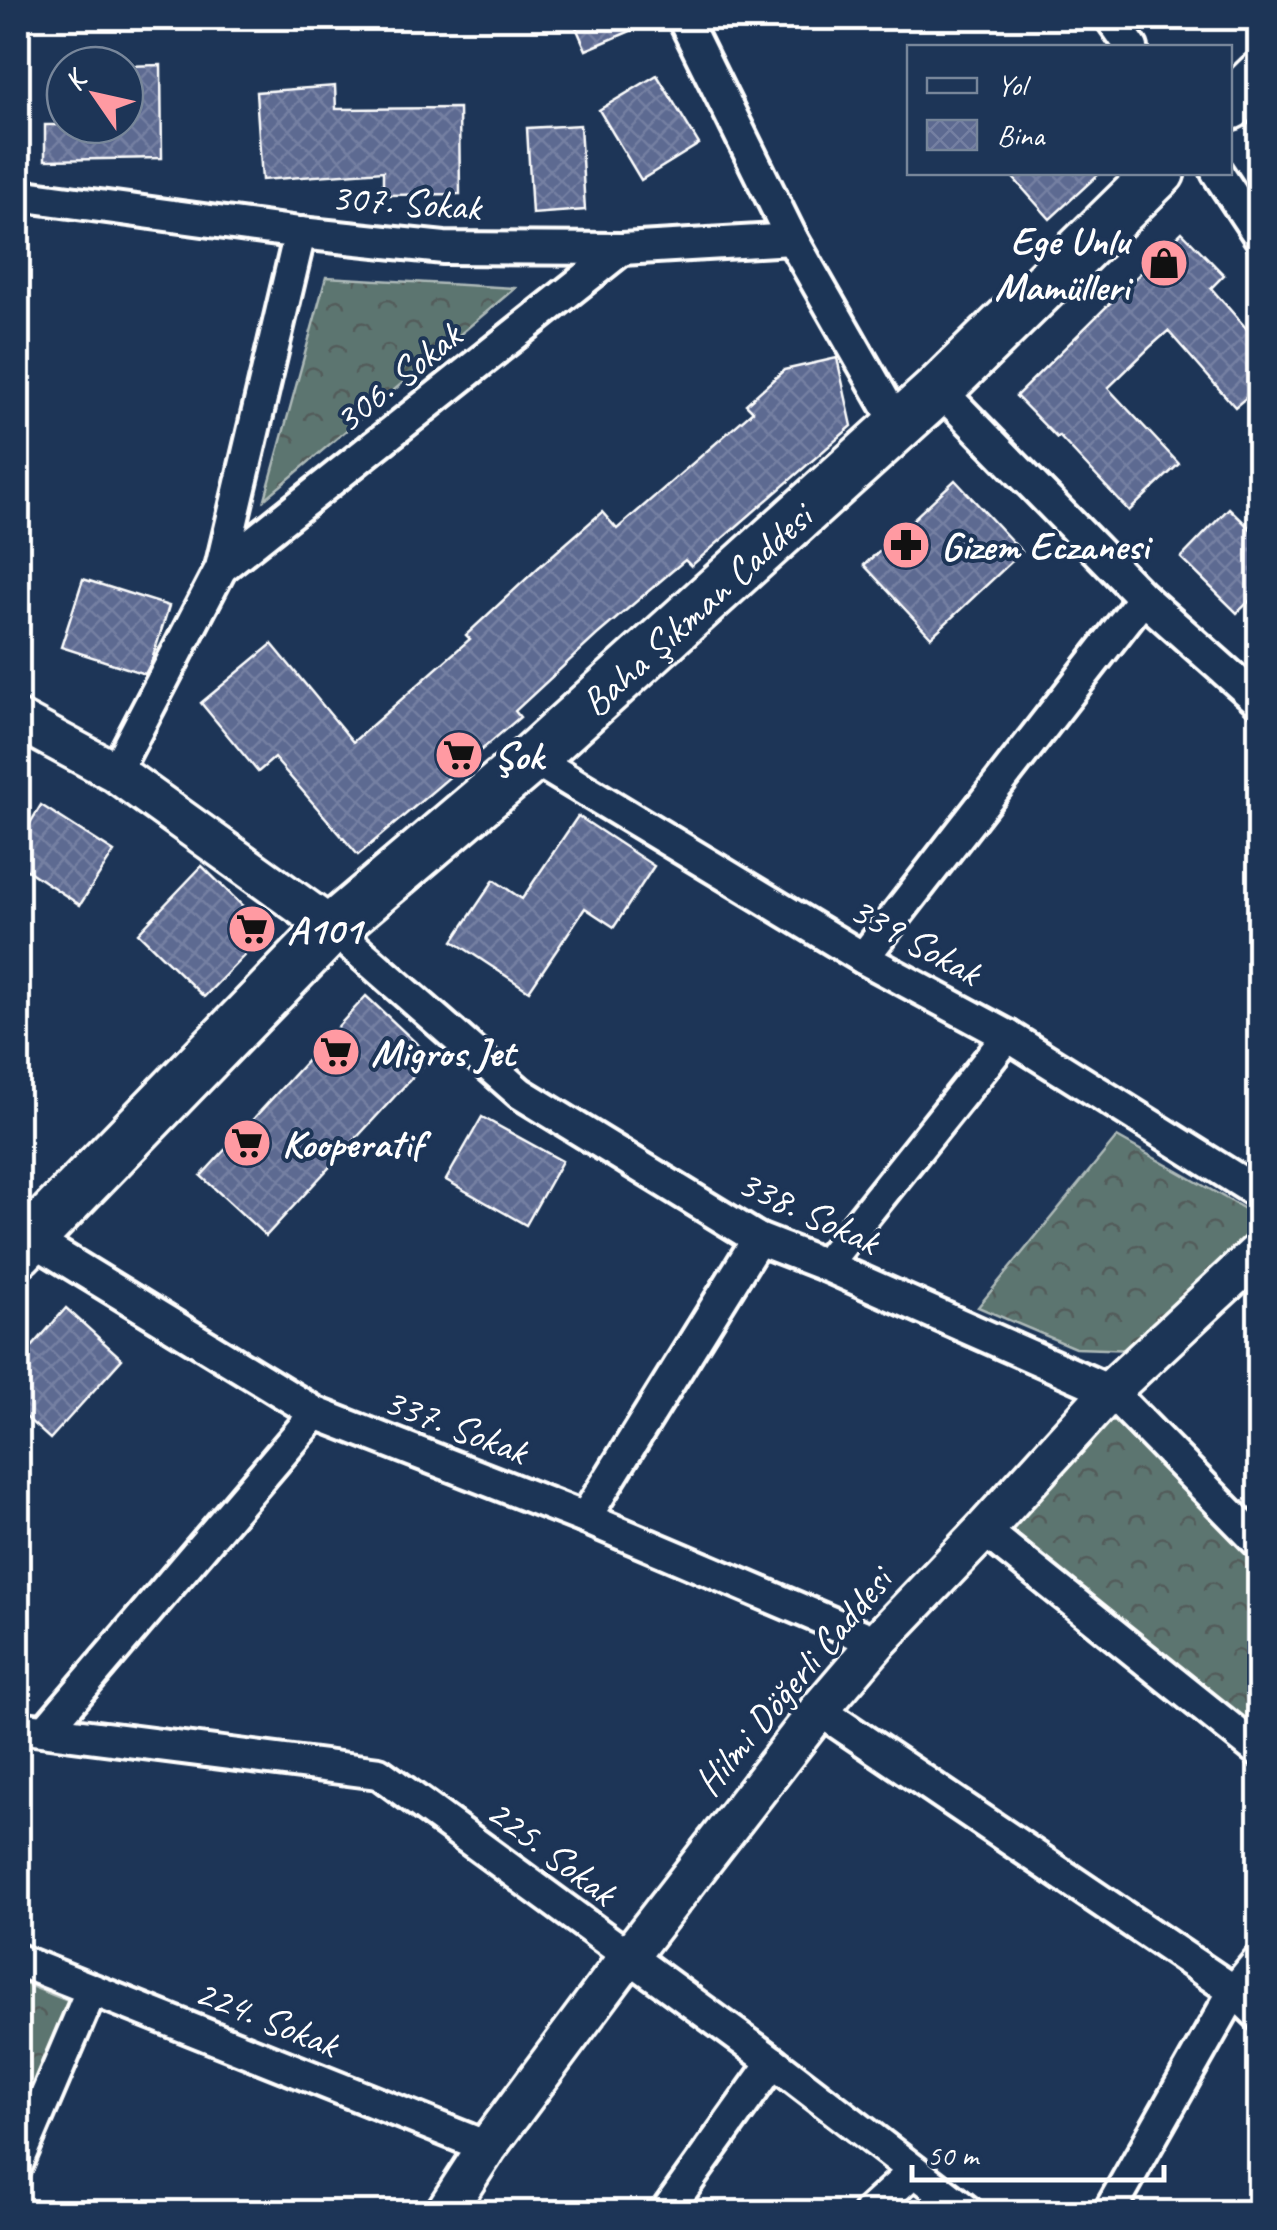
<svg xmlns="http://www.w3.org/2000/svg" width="1277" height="2230" font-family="Caveat,sans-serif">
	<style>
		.forest { fill: url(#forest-crowns); stroke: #aebab8; stroke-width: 2.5 }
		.building { fill: url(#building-cross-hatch); stroke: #fff; stroke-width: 2.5 }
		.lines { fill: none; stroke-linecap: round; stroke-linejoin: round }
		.minor-casing { stroke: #fff; stroke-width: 38 }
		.tertiary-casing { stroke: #fff; stroke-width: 45 }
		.primary-casing { stroke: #fff; stroke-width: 55 }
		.minor { stroke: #1d3557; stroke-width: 30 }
		.tertiary { stroke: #1d3557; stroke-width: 38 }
		.primary { stroke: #1d3557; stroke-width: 48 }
		.labels { text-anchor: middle; stroke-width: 8; stroke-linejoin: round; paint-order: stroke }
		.street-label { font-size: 40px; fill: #fff; stroke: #1d3557 }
		.poi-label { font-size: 40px; font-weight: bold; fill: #fff; stroke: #1d3557; text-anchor: start }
	</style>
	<defs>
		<pattern id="forest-crowns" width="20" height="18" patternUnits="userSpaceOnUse" patternTransform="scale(2.5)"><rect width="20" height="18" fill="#5c7470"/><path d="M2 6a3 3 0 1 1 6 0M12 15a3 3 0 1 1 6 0" fill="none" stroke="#525c5a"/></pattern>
		<pattern id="building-cross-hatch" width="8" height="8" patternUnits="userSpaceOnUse" patternTransform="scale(2.5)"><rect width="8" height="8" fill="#5d6a91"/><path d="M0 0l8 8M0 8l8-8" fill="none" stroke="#7580a2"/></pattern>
	</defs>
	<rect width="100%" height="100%" fill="#1d3557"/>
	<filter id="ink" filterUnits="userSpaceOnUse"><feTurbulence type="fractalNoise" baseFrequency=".01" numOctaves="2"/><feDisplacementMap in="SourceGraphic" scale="20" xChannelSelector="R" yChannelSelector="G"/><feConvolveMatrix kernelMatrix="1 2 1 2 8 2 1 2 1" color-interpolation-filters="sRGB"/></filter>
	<g filter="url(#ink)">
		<!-- forest -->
		<g class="forest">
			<path d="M326 277 515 288 265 499Z"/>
			<path d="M1117 1137 1259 1217V1236L1135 1350 1075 1348 978 1307Z"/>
			<path d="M1110 1391 1259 1544V1752L984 1530Z"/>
			<path d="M18 1981 73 2003 18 2128Z"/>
		</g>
		<!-- building -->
		<g class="building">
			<path d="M572 18H661L586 50Z"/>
			<path d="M161 65 162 158 45 160V125H125V66Z"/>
			<path d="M657 75 699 144 641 180 599 110Z"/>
			<path d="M335 86 336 109 459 108 460 194 383 195V171L262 180 256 92Z"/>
			<path d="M580 125 585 210 532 214 527 128Z"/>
			<path d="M1008 172H1101L1050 219Z"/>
			<path d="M1182 232 1224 275 1211 288 1260 344V386L1235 407 1168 331 1150 347 1108 388 1179 464 1129 511 1059 436 1057 438 1016 396Z"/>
			<path d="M837 358 852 426 691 566 685 560 597 635 515 711 520 717 358 855 274 758 258 772 201 703 272 644 353 742 470 639 466 635 539 567 602 512 617 529 753 411 746 404 784 370Z"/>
			<path d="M955 480 1022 552 931 637 864 565Z"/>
			<path d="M1229 508 1260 538V591L1237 613 1181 558Z"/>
			<path d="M83 579 169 606 151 663 145 674 61 647Z"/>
			<path d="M41 805 114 852 80 905 18 864V843Z"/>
			<path d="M578 816 654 866 614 927 585 908 529 991 453 941 494 880 522 899Z"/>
			<path d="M202 866 268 931 204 997 138 933Z"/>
			<path d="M366 996 431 1057 266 1236 201 1176Z"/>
			<path d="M482 1117 562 1161 526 1225 446 1180Z"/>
			<path d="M66 1308 122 1359 50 1439 18 1410V1363Z"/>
		</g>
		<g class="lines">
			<!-- minor casing -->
			<g class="minor-casing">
				<g id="minor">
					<path d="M683 18 792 239 898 425"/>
					<path d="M1111 18 1132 48"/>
					<path d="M1217 172 1260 237"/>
					<path d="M18 195 300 233 444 248 622 249 792 239"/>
					<path d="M939 389 1143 598 1260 702"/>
					<path d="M221 568 622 249"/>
					<path d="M532 758 863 958 1008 1036 1260 1194"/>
					<path d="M115 772 221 568 300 233"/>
					<path d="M332 928 520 1093 758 1239 825 1265 1110 1391 1260 1544"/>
					<path d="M863 958 1143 598"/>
					<path d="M30 1238 316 1413 585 1518 877 1642"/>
					<path d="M825 1265 1008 1036"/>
					<path d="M585 1518 758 1239"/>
					<path d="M984 1530 1260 1752"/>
					<path d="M819 1710 1234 1991 1260 1959"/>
					<path d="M18 1727 379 1773 773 2062 968 2212"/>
					<path d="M46 1730 316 1413"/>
					<path d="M18 1960 487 2147"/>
					<path d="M18 2162 91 1991"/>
					<path d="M666 2212 773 2062"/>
					<path d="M869 2212 914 2171"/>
					<path d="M1109 2212 1234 1991 1260 2016"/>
				</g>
			</g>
			<!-- tertiary casing -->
			<g class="tertiary-casing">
				<g id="tertiary">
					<path d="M18 720 115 772 332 928"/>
					<path d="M445 2212 487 2147 628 1957 819 1710 877 1642 984 1530 1110 1391 1260 1251"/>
				</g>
			</g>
			<!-- primary casing -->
			<g class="primary-casing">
				<g id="primary">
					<path d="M1230 105 1260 76"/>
					<path id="s1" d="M18 1252 332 928 532 758 939 389 1160 172"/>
				</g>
			</g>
			<!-- minor -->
			<use href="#minor" class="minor"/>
			<!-- tertiary -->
			<use href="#tertiary" class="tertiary"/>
			<!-- primary -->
			<use href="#primary" class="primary"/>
		</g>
	</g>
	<!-- icons -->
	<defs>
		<g id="shop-disc" transform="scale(2.5)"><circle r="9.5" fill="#ff9aa2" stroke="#1d3557"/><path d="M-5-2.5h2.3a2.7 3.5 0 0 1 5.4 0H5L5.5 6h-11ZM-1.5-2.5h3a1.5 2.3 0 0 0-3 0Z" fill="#111"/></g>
		<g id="pharmacy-disc" transform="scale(2.5)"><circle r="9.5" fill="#ff9aa2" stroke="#1d3557"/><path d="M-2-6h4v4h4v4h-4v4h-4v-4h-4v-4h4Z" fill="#111"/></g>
		<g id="supermarket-disc" transform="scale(2.5)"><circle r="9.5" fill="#ff9aa2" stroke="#1d3557"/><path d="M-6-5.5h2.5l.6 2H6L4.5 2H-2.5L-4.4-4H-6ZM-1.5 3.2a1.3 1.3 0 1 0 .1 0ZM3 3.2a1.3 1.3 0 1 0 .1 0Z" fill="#111"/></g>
	</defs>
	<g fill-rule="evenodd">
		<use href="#shop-disc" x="1164" y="263"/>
		<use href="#pharmacy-disc" x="906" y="545"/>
		<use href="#supermarket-disc" x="459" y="755"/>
		<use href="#supermarket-disc" x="252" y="929"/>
		<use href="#supermarket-disc" x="336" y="1052"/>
		<use href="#supermarket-disc" x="247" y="1143"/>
	</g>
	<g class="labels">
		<!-- street labels -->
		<g class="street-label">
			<text transform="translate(406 201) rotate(4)" y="14">307. Sokak</text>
			<text transform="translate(397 377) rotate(-39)" y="14">306. Sokak</text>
			<text dy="14" stroke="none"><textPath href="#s1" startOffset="935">Baha Şıkman Caddesi</textPath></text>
			<text transform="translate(916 940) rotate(29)" y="14">339 Sokak</text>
			<text transform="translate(809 1211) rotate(25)" y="14">338. Sokak</text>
			<text transform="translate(456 1425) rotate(21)" y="14">337. Sokak</text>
			<text transform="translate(792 1681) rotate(-50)" y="14">Hilmi Döğerli Caddesi</text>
			<text transform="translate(552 1851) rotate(37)" y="14">225. Sokak</text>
			<text transform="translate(267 2017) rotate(22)" y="14">224. Sokak</text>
		</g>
		<!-- poi labels -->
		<g class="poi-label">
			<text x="1129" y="254" text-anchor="end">Ege Unlu<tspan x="1129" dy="46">Mamülleri</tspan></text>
			<text x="941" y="559">Gizem Eczanesi</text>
			<text x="494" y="769">Şok</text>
			<text x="287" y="943">A101</text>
			<text x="371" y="1066">Migros Jet</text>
			<text x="282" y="1157">Kooperatif</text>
		</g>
	</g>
	<!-- margin -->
	<rect width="1277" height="2230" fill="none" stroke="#1d3557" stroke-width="60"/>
	<rect x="30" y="30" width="1217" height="2170" fill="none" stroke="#fff" stroke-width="4" filter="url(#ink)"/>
	<!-- legend -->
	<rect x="907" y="45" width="325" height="130" fill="#1d3557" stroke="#77869a" stroke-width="2.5"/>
	<rect x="927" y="78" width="50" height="15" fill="#1d3557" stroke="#77869a" stroke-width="2.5"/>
	<text x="997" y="95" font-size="30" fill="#ffffff">Yol</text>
	<rect x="927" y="120" width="50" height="30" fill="url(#building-cross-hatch)" stroke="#77869a" stroke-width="2.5"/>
	<text x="997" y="145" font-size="30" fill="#ffffff">Bina</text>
	<!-- north arrow -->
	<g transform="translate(95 95) rotate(304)"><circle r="48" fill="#1d3557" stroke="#77869a" stroke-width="2.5"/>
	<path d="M0-8L18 38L0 25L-18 38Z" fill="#ff9aa2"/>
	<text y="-15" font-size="28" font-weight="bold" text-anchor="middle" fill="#ffffff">K</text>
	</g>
	<!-- scale -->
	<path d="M912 2165v15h252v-15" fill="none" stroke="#ffffff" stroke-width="5"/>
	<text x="927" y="2165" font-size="30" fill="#ffffff" stroke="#1d3557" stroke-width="8" paint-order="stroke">50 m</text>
</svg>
